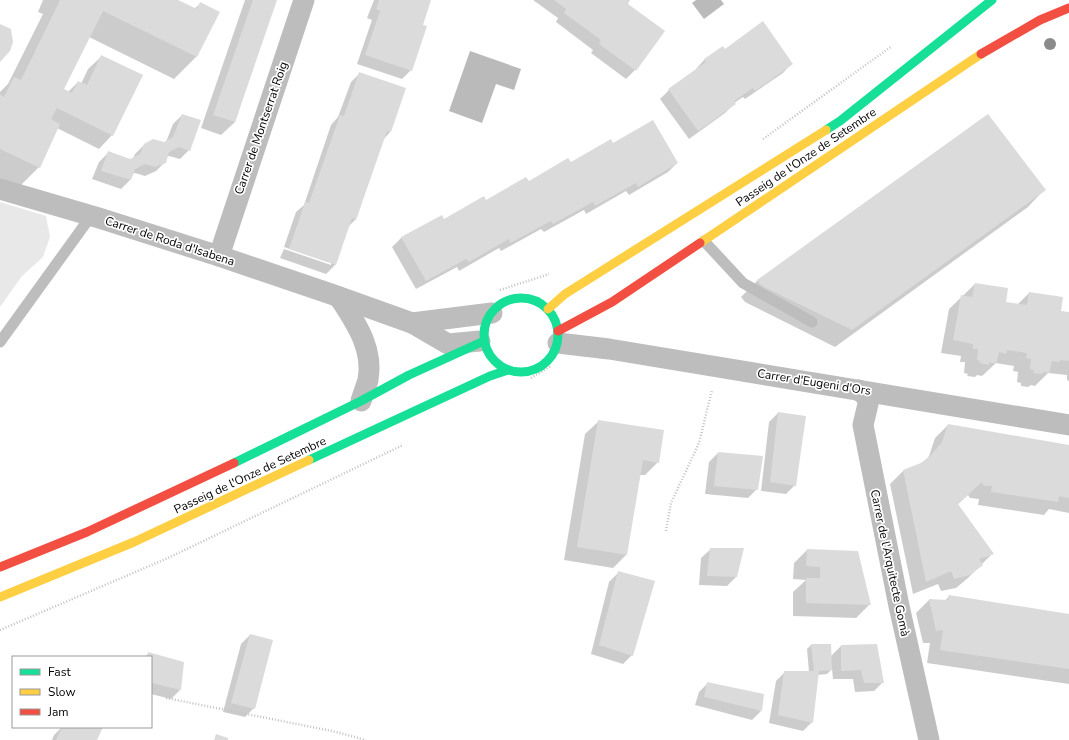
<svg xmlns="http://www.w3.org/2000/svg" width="1069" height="740" font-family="'Nunito Sans',sans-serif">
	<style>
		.green { fill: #e8e8e8 }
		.water { fill: #bababa }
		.shadow { fill: #0003 }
		.building { fill: #dbdbdb }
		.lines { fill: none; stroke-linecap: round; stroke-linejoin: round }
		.path { stroke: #c2c2c2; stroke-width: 2.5; stroke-dasharray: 1 2; stroke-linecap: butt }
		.lane { stroke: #bdbdbd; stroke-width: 11 }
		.street { stroke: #bdbdbd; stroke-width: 21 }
		.fast { stroke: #16e098; stroke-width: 9 }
		.slow { stroke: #ffcf43; stroke-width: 9 }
		.jam { stroke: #f24e42; stroke-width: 9 }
		.tree { fill: #8b8b8b }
		.labels { text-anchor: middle; stroke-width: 3.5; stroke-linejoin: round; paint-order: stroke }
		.street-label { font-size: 12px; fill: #000; stroke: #fff }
	</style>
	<rect width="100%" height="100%" fill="#fff"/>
	<!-- green -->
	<path class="green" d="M0 202 46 216 50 237 43 257 22 276 0 307Z"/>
	<!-- water -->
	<g class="water">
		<path d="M696 0H721L724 4 704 19 692 3Z"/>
		<path d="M470 51 521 69 514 90 496 84 482 123 449 111Z"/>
	</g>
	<!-- shadow -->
	<g class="shadow">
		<path d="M43 0H176L194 9 200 4 218 12 196 57 174 79 89 37 63 89 68 92 78 82 81 84 88 69 102 56 112 135 99 149 57 128 39 167 17 189 0 181V92L8 84 43 14 38 12Z"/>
		<path d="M245 0H276L235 122 221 135 201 128Z"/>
		<path d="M374 0H430L422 25 411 70 402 79 357 64 372 20 367 18Z"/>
		<path d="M533 0H629L627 4 664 31 635 70 626 79 591 53 593 50 556 22 558 18Z"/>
		<path d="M722 47 724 50 791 64 783 73 745 99 743 97 734 103V104L725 113 689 139 660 99 669 90 696 70V69L704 60Z"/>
		<path d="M360 73 390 132 383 140 356 219 348 227 335 265 326 274 280 258 284 249 331 265V263L284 247 296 212 304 205 331 125 338 117 351 82Z"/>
		<path d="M182 115 189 150 180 159 169 156 166 157 165 162 156 171 145 176 135 173 132 174 130 180 121 189 92 179 99 162 108 153 130 160 133 159 135 154 144 145 164 143 166 142 173 124Z"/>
		<path d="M613 145 677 163 668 172 629 195 626 191 586 214 584 210 544 232 541 229 501 251 499 248 459 271 457 267 416 289 392 247 401 238 441 217 443 221Z"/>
		<path d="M1044 190 1028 207 835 347 745 302 741 297 758 280Z"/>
		<path d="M975 284 1005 303 1017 305 1029 293 1059 311 1069 313V381L1067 380V375L1048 373 1035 386 1031 385 1028 387 1021 386V383L1017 382 1018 372 1013 371 1014 366 996 363 982 376 977 375 975 377 967 376 968 374 964 373 965 362H960L961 356 941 353 949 309Z"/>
		<path d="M778 413 795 485 786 494 761 491 769 422Z"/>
		<path d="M599 421 658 462 645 475H640L626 555 613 568 564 560 585 434Z"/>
		<path d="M948 425 1069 446V513L1049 509 1044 515 978 505 979 499 970 498 968 495 957 505 993 553 968 578 956 588 941 591 938 584 913 594 890 484 903 471 924 462 929 456 935 438Z"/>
		<path d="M718 453 757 489 748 498 705 494 709 462Z"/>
		<path d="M711 549 736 577 727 586 699 585 701 558Z"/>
		<path d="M807 550 857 552 869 605 856 618 793 616V592L806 580 793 579 794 563Z"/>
		<path d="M618 573 632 655 623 664 591 654 609 582Z"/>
		<path d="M949 596 1069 615V684L927 663 930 643H923L916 613 929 600 945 601Z"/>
		<path d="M250 635 254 708 245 717 223 712 241 644Z"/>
		<path d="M811 645H830L831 656 841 646 883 682 874 691 855 692 853 679H833L832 669 827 674 817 675 812 722 803 731 769 723 776 681 785 672H809L807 649Z"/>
		<path d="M149 653 180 690 171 699 151 694V657H145Z"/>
		<path d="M708 683 761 711 752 720 695 705 699 692Z"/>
		<path d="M62 727 70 728 72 727H102L95 740H52L54 735Z"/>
	</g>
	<!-- building -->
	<g class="building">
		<path d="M60 0H178L197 9 200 2 220 12 197 57 103 11 64 89 72 93 78 81 87 85 101 55 143 75 113 136 57 108 51 119 60 124 40 168 0 149V94L4 97 14 77 21 80Z"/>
		<path d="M253 0H277L235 122 213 115Z"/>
		<path d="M379 0H431L423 25 427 26 412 71 365 55 380 11 376 9Z"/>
		<path d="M554 0H630L628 4 665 31 636 71 599 44 601 40 564 13 566 9Z"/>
		<path d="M763 21 793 64 755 91 753 88 734 101 736 104 698 131 668 89 706 62 704 59 723 46 725 49Z"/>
		<path d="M0 24 11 29 13 42 10 51 0 62Z"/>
		<path d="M359 72 406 88 391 132 387 131 356 220 352 218 336 265 289 249 305 202 309 203 340 115 344 116Z"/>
		<path d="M182 114 201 120 190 151 179 147 169 152 166 163 155 167 145 164 135 169 131 180 101 171 108 151 130 159 140 154 144 144 153 139 164 142 173 137Z"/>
		<path d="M988 114 1046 190 852 330 762 286 757 280Z"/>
		<path d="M653 120 678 163 638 187 636 183 595 206 593 202 553 224 551 221 510 243 509 239 469 262 466 259 426 281 401 237 442 215 444 219 484 196 486 200 526 177 529 181 568 158 571 162 611 139 613 143Z"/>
		<path d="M975 283 1008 288 1006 302 1027 305 1029 292 1063 297 1061 311 1069 312V361L1060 360 1059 362 1052 361 1049 373 1043 372 1042 374 1033 373 1034 370 1030 369 1031 359 1026 358 1027 353 1007 350 1006 354 999 352 996 364 989 362V365L980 363V361L977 360 978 349H973V344L953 340 961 295 972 297Z"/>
		<path d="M778 412 806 416 796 486 770 482Z"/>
		<path d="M598 420 664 430 659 463 643 460 627 555 577 547Z"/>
		<path d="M948 424 1069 445V498L1059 496 1058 502 991 492 992 486H984L982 482 958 504 994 554 979 559 983 565 970 575 954 579 951 571 926 582 903 470 921 463 930 456 942 442Z"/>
		<path d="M718 452 763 456 758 490 714 486Z"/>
		<path d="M710 548H744L737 577 707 576Z"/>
		<path d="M807 549 858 551 871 605 806 603V578H820V567L806 566Z"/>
		<path d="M618 571 655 581 633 656 599 645Z"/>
		<path d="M949 595 1069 614V669L940 650 943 630 936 631 929 599 948 600Z"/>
		<path d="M250 634 273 640 255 709 231 703Z"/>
		<path d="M811 644H831L832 670 819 671 813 723 778 715 784 671H814Z"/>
		<path d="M877 644 884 683H864L861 670 841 671V645Z"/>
		<path d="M148 652 184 662 181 690 151 683V657H147Z"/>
		<path d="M707 682 764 694 762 711 704 697Z"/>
		<path d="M62 727 73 728V727H103L97 740H56Z"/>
		<path d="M216 734 228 738V740H214Z"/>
	</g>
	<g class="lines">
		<!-- path -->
		<g class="path">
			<path d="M763 139 892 46"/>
			<path d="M500 290 549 274"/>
			<path d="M531 378 551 366"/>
			<path d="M666 531 671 503 699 443 712 390"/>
			<path d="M0 630 168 558 403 445"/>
			<path d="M166 698 332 731 366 740"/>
		</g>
		<!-- lane -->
		<g class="lane">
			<path d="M704 241 743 283 812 322"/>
			<path d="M0 342 91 216"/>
		</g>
		<!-- street -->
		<g class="street">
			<path d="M0 189 99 218 219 256 331 294 412 323 448 344 480 341"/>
			<path d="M219 256 304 0"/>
			<path d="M339 297C355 322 374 348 368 380 366 387 363 394 361 401"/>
			<path d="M412 323 492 313"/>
			<path d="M558 343 609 349 1069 425"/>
			<path d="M859 390 867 397 868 404 863 425 899 606 929 740"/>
		</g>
		<!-- fast -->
		<g class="fast">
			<path d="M826 130 840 121 992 0"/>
			<circle cx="521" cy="335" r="37"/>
			<path d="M309 460 490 376 508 370"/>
			<path d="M234 463 361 401 409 375 484 341"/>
		</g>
		<!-- slow -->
		<g class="slow">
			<path d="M700 243 981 54"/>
			<path d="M548 309 565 294 826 130"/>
			<path d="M0 597 134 542 309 460"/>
		</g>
		<!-- jam -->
		<g class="jam">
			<path d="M981 54 1040 20 1069 8"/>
			<path d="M558 331 612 302 700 243"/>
			<path d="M0 567 87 532 234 463"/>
		</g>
	</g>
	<!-- trees -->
	<circle class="tree" cx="1050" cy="44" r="6"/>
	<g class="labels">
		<!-- street labels -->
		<g class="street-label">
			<text transform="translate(261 128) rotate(-71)" y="4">Carrer de Montserrat Roig</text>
			<text transform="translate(806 157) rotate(-34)" y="4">Passeig de l'Onze de Setembre</text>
			<text transform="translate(170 241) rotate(18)" y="4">Carrer de Roda d'Isabena</text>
			<text transform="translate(814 382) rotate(9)" y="4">Carrer d'Eugeni d'Ors</text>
			<text transform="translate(250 475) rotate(-25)" y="4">Passeig de l'Onze de Setembre</text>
			<text transform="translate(890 563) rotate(78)" y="4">Carrer de l'Arquitecte Gomà</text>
		</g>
	</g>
	<!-- legend -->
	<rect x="12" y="656" width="140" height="72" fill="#ffffff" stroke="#999999"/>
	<rect x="20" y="669" width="20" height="6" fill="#16e098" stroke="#999999"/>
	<text x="48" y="676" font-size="12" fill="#000000">Fast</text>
	<rect x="20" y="689" width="20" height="6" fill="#ffcf43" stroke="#999999"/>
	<text x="48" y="696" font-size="12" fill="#000000">Slow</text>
	<rect x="20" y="709" width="20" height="6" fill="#f24e42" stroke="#999999"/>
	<text x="48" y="716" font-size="12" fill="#000000">Jam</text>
</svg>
